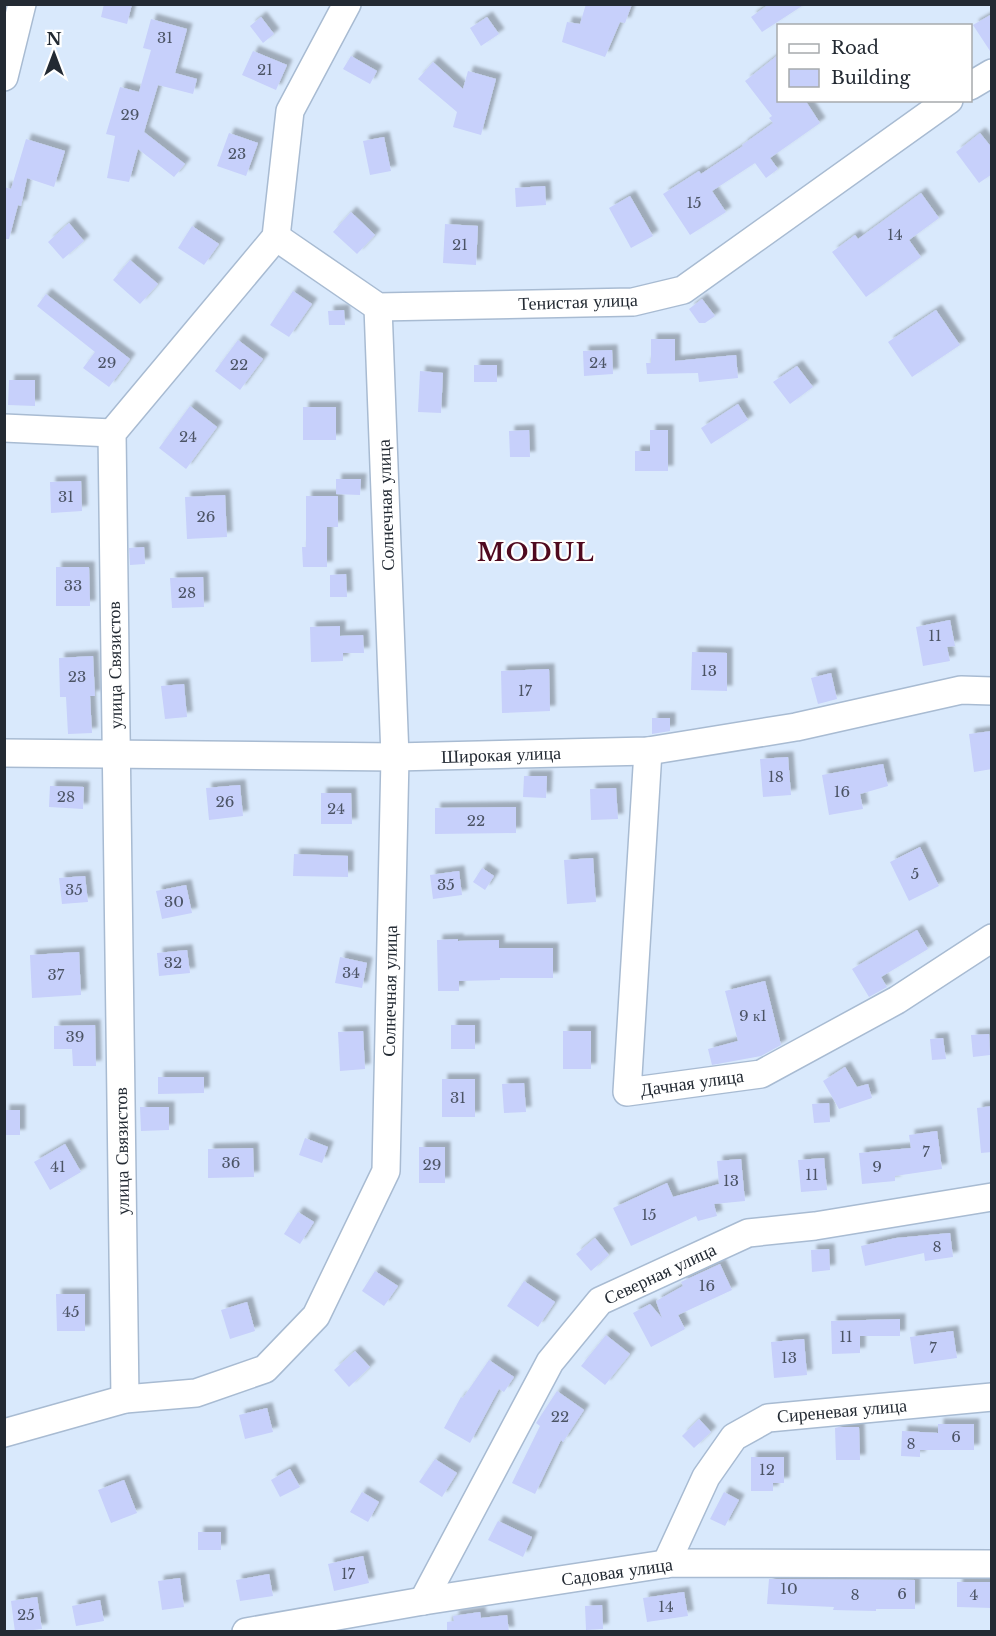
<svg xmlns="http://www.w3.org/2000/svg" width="996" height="1636" font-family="'Libre Baskerville',serif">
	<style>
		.building { fill: #c7d0fb; filter: url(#shadow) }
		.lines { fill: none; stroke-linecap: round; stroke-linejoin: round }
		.minor-casing { stroke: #a8bbd2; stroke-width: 30 }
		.minor { stroke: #fff; stroke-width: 27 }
		.labels { text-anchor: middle; stroke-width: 4.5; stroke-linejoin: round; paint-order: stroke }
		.number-label { font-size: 15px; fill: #4c5465 }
		.street-label { font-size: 18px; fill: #232a33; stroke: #fff }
		.district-label { font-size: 24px; font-weight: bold; letter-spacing: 1.5px; fill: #4f091f; stroke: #fff }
	</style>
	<defs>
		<filter id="shadow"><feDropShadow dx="5.5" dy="-5.5" stdDeviation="1.5" flood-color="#0004"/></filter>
	</defs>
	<rect width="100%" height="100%" fill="#d9e9fc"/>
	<!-- building -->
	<g class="building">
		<path d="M104 4H132L127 24 101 17Z"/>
		<path d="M586 4H632L625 23 620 22 605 57 562 42 567 22 580 24Z"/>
		<path d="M769 4H805L762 32 751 17Z"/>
		<path d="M992 14V54L973 25Z"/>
		<path d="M261 17 274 34 263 43 250 26Z"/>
		<path d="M487 17 499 34 481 46 470 28Z"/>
		<path d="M151 19 187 29 175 73 197 79 193 94 158 85 144 132 185 164 174 177 138 149 129 182 107 178 115 136 106 134 120 87 139 92 151 50 143 48Z"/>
		<path d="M253 51 287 65 276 90 242 75Z"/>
		<path d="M778 55V100H805L820 123 770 158 778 169 766 178 755 163 712 191 726 212 690 235 663 194 699 171 701 174 743 146 742 145 773 123 769 118 772 116 745 81Z"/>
		<path d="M351 56 377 71 370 84 343 69Z"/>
		<path d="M433 62 463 89 468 71 496 79 481 135 453 127 457 112 418 79Z"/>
		<path d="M229 133 258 143 246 176 217 166Z"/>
		<path d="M980 133 992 148V174L979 183 956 152Z"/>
		<path d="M384 137 391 171 370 175 363 141Z"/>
		<path d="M26 139 65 151 54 187 27 178 21 206 18 205 9 239H4V187L11 189Z"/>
		<path d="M545 186 546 205 516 207 515 188Z"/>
		<path d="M921 193 939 218 909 240 921 257 866 297 832 252 855 235 858 239Z"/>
		<path d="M630 196 653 236 631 248 609 208Z"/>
		<path d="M351 212 375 235 357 254 333 232Z"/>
		<path d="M69 223 84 241 63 259 48 242Z"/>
		<path d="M445 224 478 226 476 265 443 263Z"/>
		<path d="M192 226 219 244 204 265 178 248Z"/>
		<path d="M130 260 158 284 140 304 113 280Z"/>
		<path d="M293 291 312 304 289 337 270 325Z"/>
		<path d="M46 294 130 359 109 387 83 368 95 352 37 306Z"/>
		<path d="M702 299 715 316 705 323H699L689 309Z"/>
		<path d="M344 310 345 325H329L328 311Z"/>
		<path d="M936 310 960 345 912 377 888 342Z"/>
		<path d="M651 339H675V361L736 355 738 378 699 382 698 373 647 374 646 363H651Z"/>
		<path d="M238 340 263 359 240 390 215 371Z"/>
		<path d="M612 350 613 374 584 376 583 351Z"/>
		<rect x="474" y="365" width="23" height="17"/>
		<path d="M797 366 813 387 790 404 773 382Z"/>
		<path d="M420 371 443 373 441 413 418 412Z"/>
		<path d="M9 380H35V406L8 405Z"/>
		<path d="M738 404 748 420 711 444 701 428Z"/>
		<path d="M190 406 217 427 186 469 159 448Z"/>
		<rect x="303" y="407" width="33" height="33"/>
		<path d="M529 430 530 457H510L509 431Z"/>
		<path d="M650 430H668V471H635V451H650Z"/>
		<path d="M336 479H361L360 495 336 494Z"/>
		<path d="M81 481 82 511 51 513 50 482Z"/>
		<path d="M225 495 227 537 187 539 185 497Z"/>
		<path d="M306 496H338V527H327V567H303L302 547H306Z"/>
		<path d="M144 547 145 564 130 565 129 548Z"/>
		<path d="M56 567H89L90 606H56Z"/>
		<path d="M346 574 347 597H330V575Z"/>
		<path d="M203 577 204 607 172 608 170 578Z"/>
		<path d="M950 620 955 646 947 647 950 661 923 666 916 627Z"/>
		<path d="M340 626V636L363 635 364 653H343V661L311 662 310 627Z"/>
		<path d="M692 652 727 653V691L691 690Z"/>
		<path d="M93 656 95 696H90L92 733 68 734 66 697H60L59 658Z"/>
		<path d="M549 669 550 711 502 713 501 671Z"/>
		<path d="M831 673 837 699 818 704 811 678Z"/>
		<path d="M184 684 187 717 165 719 161 686Z"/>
		<path d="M652 718H670V731L652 734Z"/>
		<path d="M992 731V769L974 772 969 734Z"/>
		<path d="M788 757 791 795 763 797 760 759Z"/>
		<path d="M883 764 888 786 860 794 863 809 829 815 822 775Z"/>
		<path d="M524 776H547L546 798 523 797Z"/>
		<path d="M240 785 243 816 209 820 206 788Z"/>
		<path d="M50 786 84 787 83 809 49 807Z"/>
		<path d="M616 788 618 819 591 820 590 789Z"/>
		<path d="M321 793H351L352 824H321Z"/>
		<path d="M516 807V833L435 834V808Z"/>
		<path d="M920 847 939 886 909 901 890 862Z"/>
		<path d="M294 854 348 856V877L293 876Z"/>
		<path d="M593 858 596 902 567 904 564 860Z"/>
		<path d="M482 868 494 876 485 890 473 882Z"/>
		<path d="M459 871 462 895 433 899 430 875Z"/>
		<path d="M85 876 88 902 62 904 59 878Z"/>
		<path d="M186 885 192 913 162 919 156 891Z"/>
		<path d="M917 930 928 949 881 977 887 987 869 997 852 969Z"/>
		<path d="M458 939V941L499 940V948H553V978H500V980L459 981V991H438L437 940Z"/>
		<path d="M187 950 190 973 159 976 157 953Z"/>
		<path d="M79 952 81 995 32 998 30 955Z"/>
		<path d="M340 957 367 963 362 988 335 983Z"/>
		<path d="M765 981 781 1045 761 1056 712 1065 708 1049 738 1041 725 991Z"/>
		<path d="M95 1025 96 1066H73L72 1049H54V1026Z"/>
		<rect x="451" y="1025" width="24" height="24"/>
		<path d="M363 1031 365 1069 340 1071 338 1032Z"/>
		<rect x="563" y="1031" width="28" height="38"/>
		<path d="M989 1034 990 1055 973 1057 971 1035Z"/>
		<path d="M943 1038 946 1059 932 1060 930 1039Z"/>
		<path d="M845 1067 857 1087 868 1084 872 1098 839 1109 823 1081Z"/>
		<path d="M158 1077H204V1093L158 1094Z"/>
		<rect x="442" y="1079" width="33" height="38"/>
		<path d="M524 1083 526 1112 504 1113 502 1084Z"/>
		<path d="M829 1103 830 1122 814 1123 812 1104Z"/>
		<path d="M992 1106V1152L981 1153 977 1108Z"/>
		<path d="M140 1107H169V1130L141 1131Z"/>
		<rect x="4" y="1110" width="16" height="25"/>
		<path d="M937 1131 942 1169 895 1176V1181L862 1184 859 1153 911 1148 909 1135Z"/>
		<path d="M305 1138 328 1147 322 1163 299 1155Z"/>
		<path d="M65 1144 81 1172 50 1190 34 1162Z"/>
		<rect x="419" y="1147" width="26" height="36"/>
		<path d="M253 1148 254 1177 208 1178V1149Z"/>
		<path d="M824 1158 827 1190 801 1192 798 1160Z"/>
		<path d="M741 1159 745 1201 714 1204 717 1216 698 1221 696 1216 631 1246 613 1208 667 1183 673 1197 719 1184 717 1161Z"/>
		<path d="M298 1212 314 1222 300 1244 284 1234Z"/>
		<path d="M950 1233 953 1257 925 1261 924 1253 865 1266 861 1246 896 1238Z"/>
		<path d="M595 1238 609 1255 591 1271 576 1254Z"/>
		<path d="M829 1249 830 1270 812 1272 811 1250Z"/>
		<path d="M720 1264 732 1290 678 1315 685 1329 651 1347 633 1313 650 1304 662 1318 656 1301 683 1286 681 1282Z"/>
		<path d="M375 1271 398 1286 384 1306 362 1291Z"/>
		<path d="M524 1281 555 1302 538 1327 507 1306Z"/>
		<path d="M56 1294H85V1331H57Z"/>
		<path d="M247 1302 255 1331 230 1339 221 1310Z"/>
		<path d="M900 1319V1336H860V1353L832 1354 831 1321Z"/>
		<path d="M953 1331 957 1358 914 1364 910 1337Z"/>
		<path d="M606 1335 630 1354 605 1385 581 1366Z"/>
		<path d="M804 1339 807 1375 774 1378 771 1342Z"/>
		<path d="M355 1351 370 1367 349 1387 334 1370Z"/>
		<path d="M489 1360 514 1377 504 1392 499 1389 470 1443 444 1428 461 1397 463 1398Z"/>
		<path d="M557 1391 584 1410 563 1442 561 1440 535 1494 512 1483 540 1426 536 1423Z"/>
		<path d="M267 1408 273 1432 245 1439 239 1415Z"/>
		<path d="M699 1419 711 1432 694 1448 682 1436Z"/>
		<path d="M938 1424H974V1450H920V1457L901 1456 902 1431 938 1433Z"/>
		<path d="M839 1427H859L860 1460H836L835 1428Z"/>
		<path d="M751 1457H784V1483H773V1491H751Z"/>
		<path d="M435 1459 457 1473 442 1497 419 1482Z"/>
		<path d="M290 1469 300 1487 280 1497 271 1480Z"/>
		<path d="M124 1480 137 1513 111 1523 98 1490Z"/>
		<path d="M362 1492 379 1502 368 1522 350 1512Z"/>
		<path d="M724 1492 739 1500 725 1526 710 1519Z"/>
		<path d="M498 1521 532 1537 523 1557 488 1540Z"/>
		<rect x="198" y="1532" width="23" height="18"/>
		<path d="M363 1556 369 1583 334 1591 328 1564Z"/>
		<path d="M269 1574 273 1596 240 1601 236 1580Z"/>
		<path d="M180 1578 184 1607 162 1610 158 1581Z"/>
		<path d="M769 1579 915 1580V1609H876V1611L833 1610 834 1607 767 1604Z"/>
		<path d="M957 1582H992V1608L957 1607Z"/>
		<path d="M684 1592 688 1616 647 1622 643 1598Z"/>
		<path d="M37 1597 42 1629 15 1632 11 1601Z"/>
		<path d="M100 1600 104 1621 76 1626 72 1606Z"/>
		<path d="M602 1605 603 1629 586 1630 585 1606Z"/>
		<path d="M480 1612 481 1618 507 1615 509 1632H447V1622L454 1621 453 1616Z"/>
	</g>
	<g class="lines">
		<!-- minor casing -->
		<g class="minor-casing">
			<g id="minor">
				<path d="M4 77 22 4"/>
				<path d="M970 86 992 73"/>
				<path d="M276 237 378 307 633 302 683 290 949 100"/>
				<path d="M4 428 112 433"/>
				<path d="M648 751 627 1092 761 1074 897 1000 992 938"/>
				<path d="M4 753 395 757 648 751 796 727 961 690 992 691"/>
				<path d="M125 1399 112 433 276 237 290 111 347 4"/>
				<path d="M4 1433 125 1399 196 1393 265 1369 316 1316 386 1171 395 757 378 307"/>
				<path d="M666 1564 706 1477 734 1437 768 1418 992 1397"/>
				<path d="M423 1601 550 1362 600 1301 748 1233 815 1226 992 1197"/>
				<path d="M246 1632 423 1601 671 1563 992 1564"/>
			</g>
		</g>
		<!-- minor -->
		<use href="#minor" class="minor"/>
	</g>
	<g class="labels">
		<!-- number labels -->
		<g class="number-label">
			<text x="165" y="43">31</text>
			<text x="265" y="75">21</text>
			<text x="130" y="120">29</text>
			<text x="237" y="159">23</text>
			<text x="694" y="208">15</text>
			<text x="895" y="240">14</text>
			<text x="460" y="250">21</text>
			<text x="107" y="368">29</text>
			<text x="598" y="368">24</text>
			<text x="239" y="370">22</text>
			<text x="188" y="442">24</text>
			<text x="66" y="502">31</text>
			<text x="206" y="522">26</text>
			<text x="73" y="591">33</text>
			<text x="187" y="598">28</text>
			<text x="935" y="641">11</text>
			<text x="709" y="676">13</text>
			<text x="77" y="682">23</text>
			<text x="525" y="696">17</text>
			<text x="776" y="782">18</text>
			<text x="842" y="797">16</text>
			<text x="66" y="802">28</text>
			<text x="225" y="807">26</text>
			<text x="336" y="814">24</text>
			<text x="476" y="826">22</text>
			<text x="915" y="879">5</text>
			<text x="446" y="890">35</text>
			<text x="74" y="895">35</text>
			<text x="174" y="907">30</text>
			<text x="173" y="968">32</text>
			<text x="351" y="978">34</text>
			<text x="56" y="980">37</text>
			<text x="753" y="1021">9 к1</text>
			<text x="75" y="1042">39</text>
			<text x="458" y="1103">31</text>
			<text x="926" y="1157">7</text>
			<text x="231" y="1168">36</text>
			<text x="432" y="1170">29</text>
			<text x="58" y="1172">41</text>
			<text x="877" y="1172">9</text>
			<text x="812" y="1180">11</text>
			<text x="731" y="1186">13</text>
			<text x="649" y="1220">15</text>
			<text x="937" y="1252">8</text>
			<text x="707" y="1291">16</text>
			<text x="71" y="1317">45</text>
			<text x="846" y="1342">11</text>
			<text x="933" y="1353">7</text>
			<text x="789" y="1363">13</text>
			<text x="560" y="1422">22</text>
			<text x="956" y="1442">6</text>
			<text x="911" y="1449">8</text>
			<text x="767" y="1475">12</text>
			<text x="348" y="1579">17</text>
			<text x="789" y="1594">10</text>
			<text x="902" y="1599">6</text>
			<text x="855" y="1600">8</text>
			<text x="974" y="1600">4</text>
			<text x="666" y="1612">14</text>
			<text x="26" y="1620">25</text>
		</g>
		<!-- street labels -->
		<g class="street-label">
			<text transform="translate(578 302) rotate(-2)" y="6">Тенистая улица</text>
			<text transform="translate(386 505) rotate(-92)" y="6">Солнечная улица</text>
			<text transform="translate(115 665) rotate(-91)" y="6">улица Связистов</text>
			<text transform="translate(501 755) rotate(-2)" y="6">Широкая улица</text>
			<text transform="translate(390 991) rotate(-89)" y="6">Солнечная улица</text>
			<text transform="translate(692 1083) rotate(-8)" y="6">Дачная улица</text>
			<text transform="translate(122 1151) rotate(-91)" y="6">улица Связистов</text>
			<text transform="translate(660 1274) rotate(-25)" y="6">Северная улица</text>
			<text transform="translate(842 1411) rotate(-5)" y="6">Сиреневая улица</text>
			<text transform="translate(617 1572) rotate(-8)" y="6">Садовая улица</text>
		</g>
		<!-- district labels -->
		<g class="district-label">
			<text x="536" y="561">MODUL</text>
		</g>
	</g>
	<!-- border -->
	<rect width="996" height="1636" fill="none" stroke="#232a33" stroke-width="12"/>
	<!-- legend -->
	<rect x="777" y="24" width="195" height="78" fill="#ffffff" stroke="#a7aaad" stroke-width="1.5"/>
	<rect x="789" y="44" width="30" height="9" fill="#ffffff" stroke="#a7aaad" stroke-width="1.5"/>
	<text x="831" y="54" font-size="18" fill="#232a33">Road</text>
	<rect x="789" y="69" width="30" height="18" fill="#c7d0fb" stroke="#a7aaad" stroke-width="1.5"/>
	<text x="831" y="84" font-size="18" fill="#232a33">Building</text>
	<!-- north arrow -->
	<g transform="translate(54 54)" stroke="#ffffff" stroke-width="4.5" paint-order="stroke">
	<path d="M0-4.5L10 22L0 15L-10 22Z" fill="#232a33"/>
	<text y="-9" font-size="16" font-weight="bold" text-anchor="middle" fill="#232a33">N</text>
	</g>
</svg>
